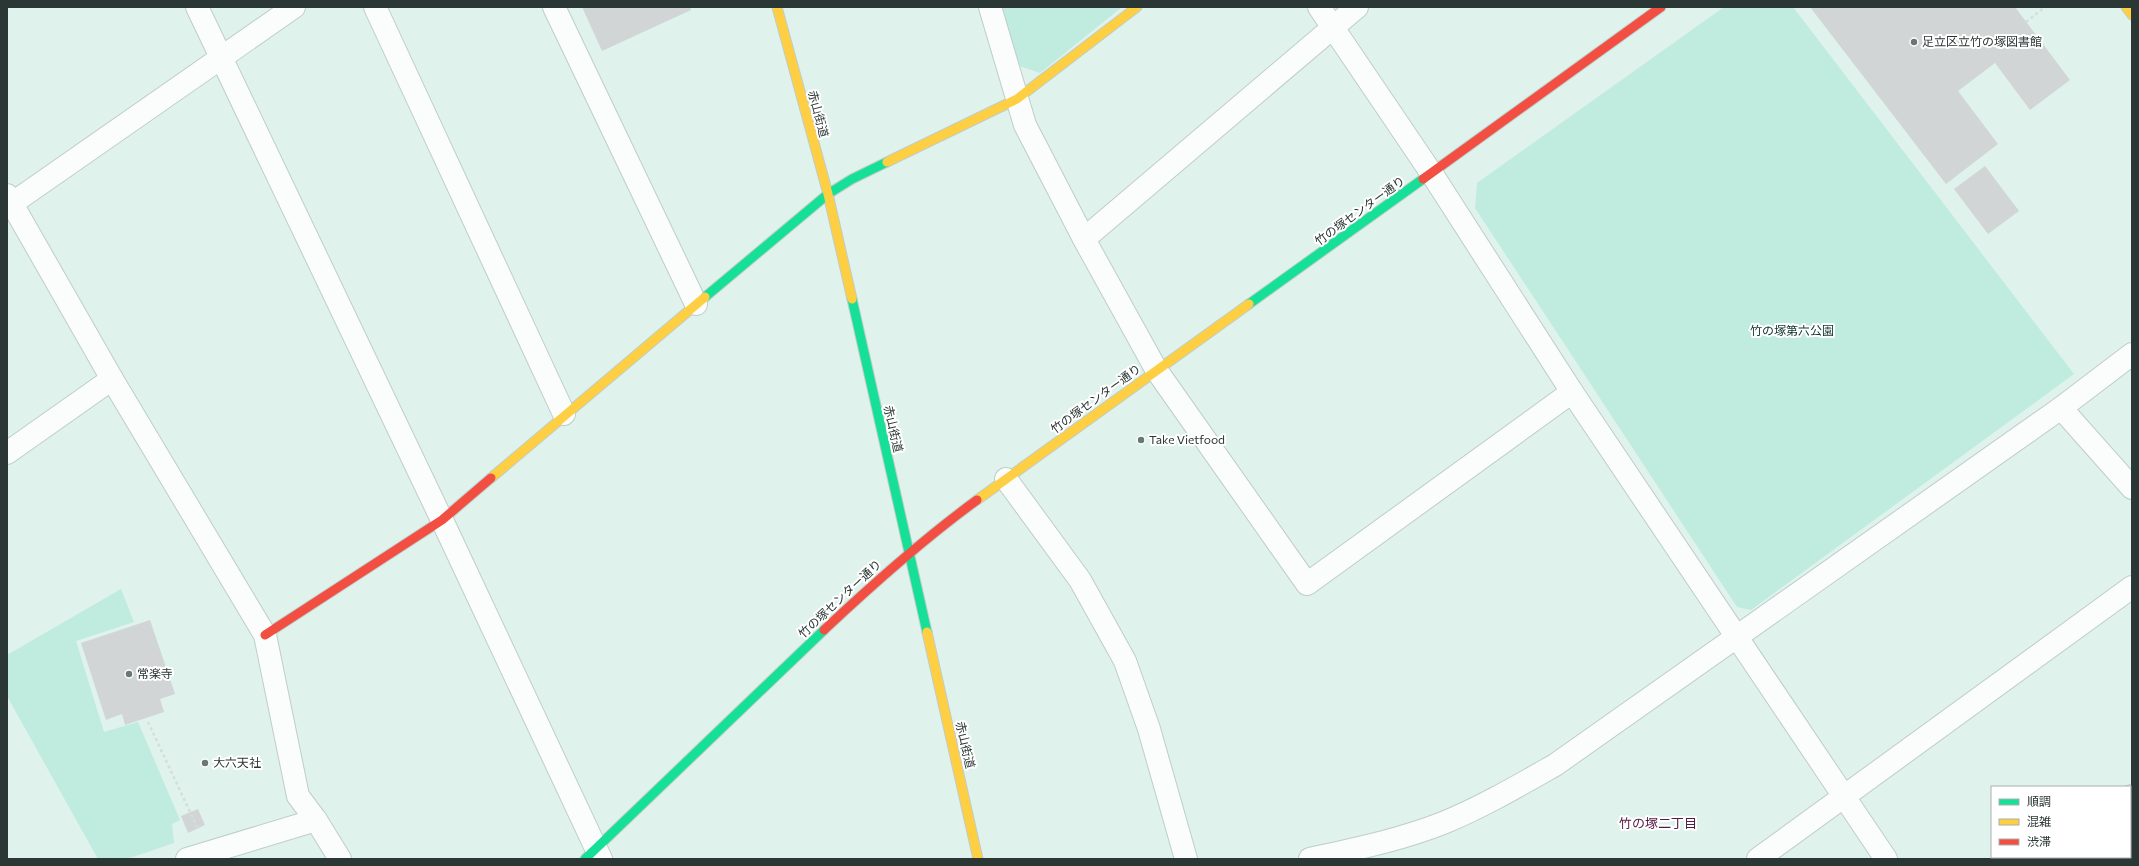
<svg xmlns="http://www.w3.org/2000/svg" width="2139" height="866" font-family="Commissioner,'Noto Sans JP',sans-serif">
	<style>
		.green { fill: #bfecdf }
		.building { fill: #d2d5d5 }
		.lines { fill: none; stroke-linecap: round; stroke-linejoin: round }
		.street-casing { stroke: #bfcdc9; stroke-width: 24 }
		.fast-casing { stroke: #bfcdc9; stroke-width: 11 }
		.slow-casing { stroke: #bfcdc9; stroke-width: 11 }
		.jam-casing { stroke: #bfcdc9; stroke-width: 11 }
		.path { stroke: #d6dddb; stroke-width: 2.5; stroke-dasharray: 3 3; stroke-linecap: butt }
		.street { stroke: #fafdfc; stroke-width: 22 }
		.fast { stroke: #16e098; stroke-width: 9 }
		.slow { stroke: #ffcf43; stroke-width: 9 }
		.jam { stroke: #f24e42; stroke-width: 9 }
		.poi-dot { fill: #697874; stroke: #fff; stroke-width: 1.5 }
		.labels { text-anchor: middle; stroke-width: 4; stroke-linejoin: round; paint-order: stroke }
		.poi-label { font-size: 12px; fill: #2a3734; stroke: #fff; text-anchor: start }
		.street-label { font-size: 12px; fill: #2a3734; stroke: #fff }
		.park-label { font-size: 12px; fill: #0f332b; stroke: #fff }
		.neighbourhood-label { font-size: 13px; fill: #561b41; stroke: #fff }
	</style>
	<rect width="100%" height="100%" fill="#dff2ec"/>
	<!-- green -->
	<g class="green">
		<path d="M1001 7H1122L1040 73 1017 65Z"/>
		<path d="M1724 7H1793L2074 374 1751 610 1737 607 1475 208 1477 183Z"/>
		<path d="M121 589 134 622 76 641 104 732 138 722 180 820 172 824 174 843 127 859H98L7 696V655Z"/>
	</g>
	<!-- building -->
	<g class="building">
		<path d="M582 7H690L691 10 602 51Z"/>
		<path d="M1810 7H2015L2070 80 2030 110 1995 63 1958 91 1998 144 1946 184Z"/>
		<path d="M1985 166 2019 211 1988 234 1954 189Z"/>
		<path d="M150 620 175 694 160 699 164 712 125 725 122 714 106 720 81 643Z"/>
		<path d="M198 809 205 825 188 833 181 816Z"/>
	</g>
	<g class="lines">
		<!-- street casing -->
		<g class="street-casing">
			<g id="street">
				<path d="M197 7 442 520 601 859"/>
				<path d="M375 7 564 414"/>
				<path d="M554 7 696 304"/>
				<path d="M990 7 1025 125 1084 239 1157 371 1307 584 1572 392"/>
				<path d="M1319 7 1432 174 1572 392 1886 859"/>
				<path d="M7 195 112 379 265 635 298 796 316 820 340 859"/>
				<path d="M7 207 294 7"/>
				<path d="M1084 239 1357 7"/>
				<path d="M2061 408 2132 488"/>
				<path d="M7 453 112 379"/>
				<path d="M1006 479 1080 580 1125 661 1149 729 1186 859"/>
				<path d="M2130 797 2132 796"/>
				<path d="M187 859 316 820"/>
				<path d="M1310 859C1355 849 1400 840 1443 823 1482 807 1518 786 1555 765L2061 408 2132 354"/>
				<path d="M1758 859 2132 587"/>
				<path d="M2046 859 2049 857"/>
			</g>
		</g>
		<!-- fast casing -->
		<g class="fast-casing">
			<g id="fast">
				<path d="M705 297 828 194 852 179 887 162"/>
				<path d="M852 299 927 632"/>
				<path d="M1249 304 1423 179"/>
				<path d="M585 859 824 630"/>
			</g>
		</g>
		<!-- slow casing -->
		<g class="slow-casing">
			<g id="slow">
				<path d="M777 7 828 194 852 299"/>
				<path d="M2126 7 2132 15"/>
				<path d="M887 162 1017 99 1137 7"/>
				<path d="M491 478 705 297"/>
				<path d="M977 500 1249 304"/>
				<path d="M927 632 978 859"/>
			</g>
		</g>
		<!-- jam casing -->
		<g class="jam-casing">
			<g id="jam">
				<path d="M1423 179 1661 7"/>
				<path d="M824 630C873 584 922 540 977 500"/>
				<path d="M265 635 442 520 491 478"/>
			</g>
		</g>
		<!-- path -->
		<g class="path">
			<path d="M2026 22 2045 7"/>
			<path d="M148 722 197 827"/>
		</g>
		<!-- street -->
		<use href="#street" class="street"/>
		<!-- fast -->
		<use href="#fast" class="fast"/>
		<!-- slow -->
		<use href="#slow" class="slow"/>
		<!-- jam -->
		<use href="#jam" class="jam"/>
	</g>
	<!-- markers -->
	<g class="poi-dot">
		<circle cx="1914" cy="42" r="4"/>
		<circle cx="1141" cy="440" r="4"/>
		<circle cx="129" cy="674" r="4"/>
		<circle cx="205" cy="763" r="4"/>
	</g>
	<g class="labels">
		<!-- poi labels -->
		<g class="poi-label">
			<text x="1922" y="46">足立区立竹の塚図書館</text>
			<text x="1149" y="444">Take Vietfood</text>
			<text x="137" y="678">常楽寺</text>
			<text x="213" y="767">大六天社</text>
		</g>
		<!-- street labels -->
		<g class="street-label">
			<text transform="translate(818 114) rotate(75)" y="4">赤山街道</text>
			<text transform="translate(1360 211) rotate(-36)" y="4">竹の塚センター通り</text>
			<text transform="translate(1096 399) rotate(-36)" y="4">竹の塚センター通り</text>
			<text transform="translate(893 429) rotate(77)" y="4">赤山街道</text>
			<text transform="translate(840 599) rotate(-43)" y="4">竹の塚センター通り</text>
			<text transform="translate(965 745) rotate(77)" y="4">赤山街道</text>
		</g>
		<!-- park labels -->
		<g class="park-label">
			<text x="1792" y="335">竹の塚第六公園</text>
		</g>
		<!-- neighbourhood labels -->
		<g class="neighbourhood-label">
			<text x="1658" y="828">竹の塚二丁目</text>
		</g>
	</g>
	<!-- border -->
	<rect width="2139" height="866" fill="none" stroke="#2a3734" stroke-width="16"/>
	<!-- legend -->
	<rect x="1991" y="786" width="140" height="72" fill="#ffffff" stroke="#aaafae"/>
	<rect x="1999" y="799" width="20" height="6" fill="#16e098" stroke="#aaafae"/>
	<text x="2027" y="806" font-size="12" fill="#2a3734">順調</text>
	<rect x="1999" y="819" width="20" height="6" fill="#ffcf43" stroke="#aaafae"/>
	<text x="2027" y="826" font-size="12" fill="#2a3734">混雑</text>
	<rect x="1999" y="839" width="20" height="6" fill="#f24e42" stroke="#aaafae"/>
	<text x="2027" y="846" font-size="12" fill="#2a3734">渋滞</text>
</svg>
